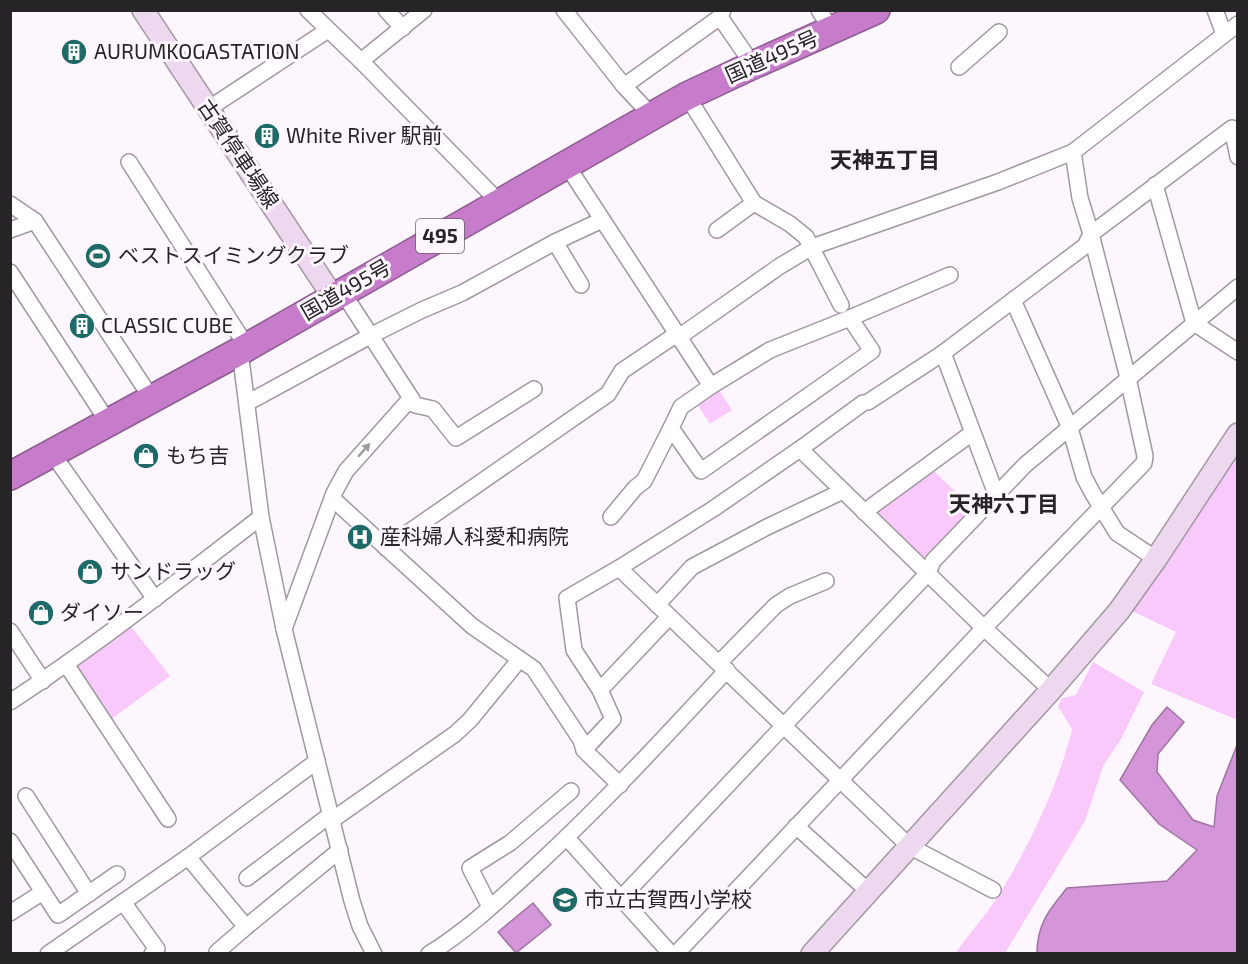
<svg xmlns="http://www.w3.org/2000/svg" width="1248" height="964" font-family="'Exo 2','Noto Sans JP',sans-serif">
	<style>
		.green { fill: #f9c9fc }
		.water { fill: #d496d8; stroke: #a074a3; stroke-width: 1.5 }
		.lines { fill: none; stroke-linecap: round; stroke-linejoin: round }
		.street-casing { stroke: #a099a0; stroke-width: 18 }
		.secondary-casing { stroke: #a099a0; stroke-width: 24 }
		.highway-casing { stroke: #8e5d92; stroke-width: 30 }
		.street { stroke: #fff; stroke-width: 15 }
		.secondary { stroke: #eed8ef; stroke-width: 21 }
		.highway { stroke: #c67ccb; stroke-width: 27 }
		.oneway { fill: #9e9c9e }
		.labels { text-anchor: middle; stroke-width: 6; stroke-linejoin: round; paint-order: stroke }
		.shield { fill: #fef6fe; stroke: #686368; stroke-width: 1.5 }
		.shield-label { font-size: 20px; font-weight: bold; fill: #272427 }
		.poi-label { font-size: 21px; fill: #272427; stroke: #fef6fe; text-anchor: start }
		.street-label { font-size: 21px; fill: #272427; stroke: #fef6fe }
		.neighbourhood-label { font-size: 22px; font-weight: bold; fill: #272427; stroke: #fef6fe }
	</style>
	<rect width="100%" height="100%" fill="#fef6fe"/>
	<!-- green -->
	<g class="green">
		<path d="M719 390 732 410 710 424 697 404Z"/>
		<path d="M1237 455 1238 712 1235 719 1151 684 1176 632 1132 611Z"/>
		<path d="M932 469 972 508 926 556 922 557 876 516 877 509Z"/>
		<path d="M129 624 170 676 107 722 75 670 77 665Z"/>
		<path d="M1093 662 1144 692 1121 739 1103 766 1085 821 1005 953 955 954C967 936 982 920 994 902 1025 856 1060 782 1072 729L1058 706 1062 698 1076 695Z"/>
	</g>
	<!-- water -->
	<g class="water">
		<path d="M1167 707 1184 722 1158 754 1157 772 1193 820 1214 827 1217 796 1237 745V953H1037C1037 924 1049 910 1067 888L1167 881 1197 850 1159 824 1120 780 1152 725Z"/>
		<path d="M533 903 551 925 516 953 498 932Z"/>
	</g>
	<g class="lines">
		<!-- street casing -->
		<g class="street-casing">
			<g id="street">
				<path d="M308 10 361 61 499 202"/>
				<path d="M386 10 403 28"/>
				<path d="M564 10 624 86 652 116"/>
				<path d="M819 10 832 31"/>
				<path d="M1215 10 1224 34"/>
				<path d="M720 17 753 65"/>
				<path d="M361 61 424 10"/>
				<path d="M959 67 999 32"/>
				<path d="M624 86 720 17 723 10"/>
				<path d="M687 96 754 203 790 224 806 237 841 305"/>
				<path d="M208 109 328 30"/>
				<path d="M129 162 247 347"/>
				<path d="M566 164 711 386"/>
				<path d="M1155 185 1194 323 1238 352"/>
				<path d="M10 204 35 221 152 399"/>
				<path d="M10 230 35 221"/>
				<path d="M717 230 754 203"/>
				<path d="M555 242 581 285"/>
				<path d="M10 272 108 422"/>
				<path d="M1013 300 1070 428 1084 477 1093 494 1117 533 1156 559"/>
				<path d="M850 318 872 351 701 471 671 428 681 407 711 386 770 350Z"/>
				<path d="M850 318 950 275"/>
				<path d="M240 351 261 517 284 629 352 901 360 926 374 954"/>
				<path d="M411 398 415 405 433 409 456 438 534 389"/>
				<path d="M247 403 370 336 422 310 462 293 555 242 602 220"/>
				<path d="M800 449 863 403 868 402 943 353"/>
				<path d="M52 453 155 599"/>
				<path d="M996 494 943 353 1085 246 1091 234 1232 128 1238 157"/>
				<path d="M333 499 472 626 534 669 581 740 584 750 620 785"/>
				<path d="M864 512 972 433"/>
				<path d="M611 517 635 488 644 481 671 428"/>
				<path d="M386 548 608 394 622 371 671 338 679 337 780 266 812 247 998 182 1073 152 1238 24"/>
				<path d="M657 605 692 567 767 527 843 491"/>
				<path d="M284 629 334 493 346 471 411 398 347 299 333 297"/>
				<path d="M10 631 43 681"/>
				<path d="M719 663 776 605 790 596 826 581"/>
				<path d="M66 664 168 819"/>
				<path d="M600 690 574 650 567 598 619 568"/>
				<path d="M10 702C97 645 179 580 261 517"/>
				<path d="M584 750 613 719 600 690 669 617"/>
				<path d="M26 796 89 894"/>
				<path d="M332 820 455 734 470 720 520 659"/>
				<path d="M796 826 868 891"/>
				<path d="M567 838 671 954"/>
				<path d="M10 841 58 915 117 874"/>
				<path d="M188 857 246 927 340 850"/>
				<path d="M247 878 330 815"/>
				<path d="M993 890 909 846 619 568 713 509 800 449 984 628 1051 690"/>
				<path d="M622 897 928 573 933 561 1025 465 1238 287"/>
				<path d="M123 902 157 949 152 954"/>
				<path d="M490 907 470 868 510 843 571 791"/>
				<path d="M10 913 43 892"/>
				<path d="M217 952 246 927"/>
				<path d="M48 954 188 857 317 761"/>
				<path d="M429 954C468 930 502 897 535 867 603 804 665 737 727 670"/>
				<path d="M676 954 984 628 1144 463 1145 456 1128 378 1091 234 1080 198 1073 152"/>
			</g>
		</g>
		<!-- secondary casing -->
		<g class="secondary-casing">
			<g id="secondary">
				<path d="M143 10 333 297"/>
				<path d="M812 954 1051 690 1119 611 1156 559 1238 434"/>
			</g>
		</g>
		<!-- highway casing -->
		<g class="highway-casing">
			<path id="highway" d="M10 476 240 351 687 96 753 65 876 10"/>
		</g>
		<!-- street -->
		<use href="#street" class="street"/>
		<!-- secondary -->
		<use href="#secondary" class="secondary"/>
		<!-- highway -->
		<use href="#highway" class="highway"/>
	</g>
	<!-- one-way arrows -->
	<defs><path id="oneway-solid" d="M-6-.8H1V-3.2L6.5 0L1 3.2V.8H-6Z" transform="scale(1.5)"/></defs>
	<use class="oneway" href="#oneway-solid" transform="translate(364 450) rotate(-49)"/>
	<!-- icons -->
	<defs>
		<g id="building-disc" transform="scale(1.35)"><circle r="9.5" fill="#1d6a68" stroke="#fef6fe"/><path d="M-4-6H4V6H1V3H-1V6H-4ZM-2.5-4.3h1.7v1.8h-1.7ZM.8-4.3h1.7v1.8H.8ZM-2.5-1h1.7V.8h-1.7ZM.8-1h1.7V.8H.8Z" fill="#fff"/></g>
		<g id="stadium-disc" transform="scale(1.35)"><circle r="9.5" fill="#1d6a68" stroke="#fef6fe"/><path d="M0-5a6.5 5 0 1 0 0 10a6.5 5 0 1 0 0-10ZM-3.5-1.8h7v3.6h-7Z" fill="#fff"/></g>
		<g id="shop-disc" transform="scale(1.35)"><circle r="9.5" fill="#1d6a68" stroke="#fef6fe"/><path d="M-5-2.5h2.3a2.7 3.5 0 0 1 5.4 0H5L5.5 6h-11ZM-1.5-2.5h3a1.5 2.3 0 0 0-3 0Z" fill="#fff"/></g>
		<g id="hospital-disc" transform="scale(1.35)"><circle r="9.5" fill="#1d6a68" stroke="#fef6fe"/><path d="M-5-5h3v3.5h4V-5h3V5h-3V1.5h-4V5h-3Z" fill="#fff"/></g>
		<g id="school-disc" transform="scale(1.35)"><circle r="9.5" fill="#1d6a68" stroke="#fef6fe"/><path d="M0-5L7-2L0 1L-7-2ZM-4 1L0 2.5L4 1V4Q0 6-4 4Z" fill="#fff"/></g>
	</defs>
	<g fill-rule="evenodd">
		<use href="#building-disc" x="74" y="52"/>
		<use href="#building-disc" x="267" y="136"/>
		<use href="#stadium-disc" x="98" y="256"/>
		<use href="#building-disc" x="82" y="326"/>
		<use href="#shop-disc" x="146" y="456"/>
		<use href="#hospital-disc" x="360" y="537"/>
		<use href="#shop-disc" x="90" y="572"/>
		<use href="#shop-disc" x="41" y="613"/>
		<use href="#school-disc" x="565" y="900"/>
	</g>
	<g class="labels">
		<!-- shield labels -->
		<rect class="shield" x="416" y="219" width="48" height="34" rx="4.5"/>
		<g class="shield-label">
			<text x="440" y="243">495</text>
		</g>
		<!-- poi labels -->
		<g class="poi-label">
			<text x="94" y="59">AURUMKOGASTATION</text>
			<text x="286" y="143">White River 駅前</text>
			<text x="118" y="263">ベストスイミングクラブ</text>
			<text x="101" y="333">CLASSIC CUBE</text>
			<text x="166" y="463">もち吉</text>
			<text x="380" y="544">産科婦人科愛和病院</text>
			<text x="110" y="579">サンドラッグ</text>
			<text x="60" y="620">ダイソー</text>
			<text x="584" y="907">市立古賀西小学校</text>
		</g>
		<!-- street labels -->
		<g class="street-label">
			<text transform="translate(772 57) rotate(-24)" y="7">国道495号</text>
			<text transform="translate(238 154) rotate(56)" y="7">古賀停車場線</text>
			<text transform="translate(346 290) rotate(-30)" y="7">国道495号</text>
		</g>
		<!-- neighbourhood labels -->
		<g class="neighbourhood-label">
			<text x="885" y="168">天神五丁目</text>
			<text x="1004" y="512">天神六丁目</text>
		</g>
	</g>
	<!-- border -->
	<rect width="1248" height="964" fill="none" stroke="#272427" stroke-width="24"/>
</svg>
